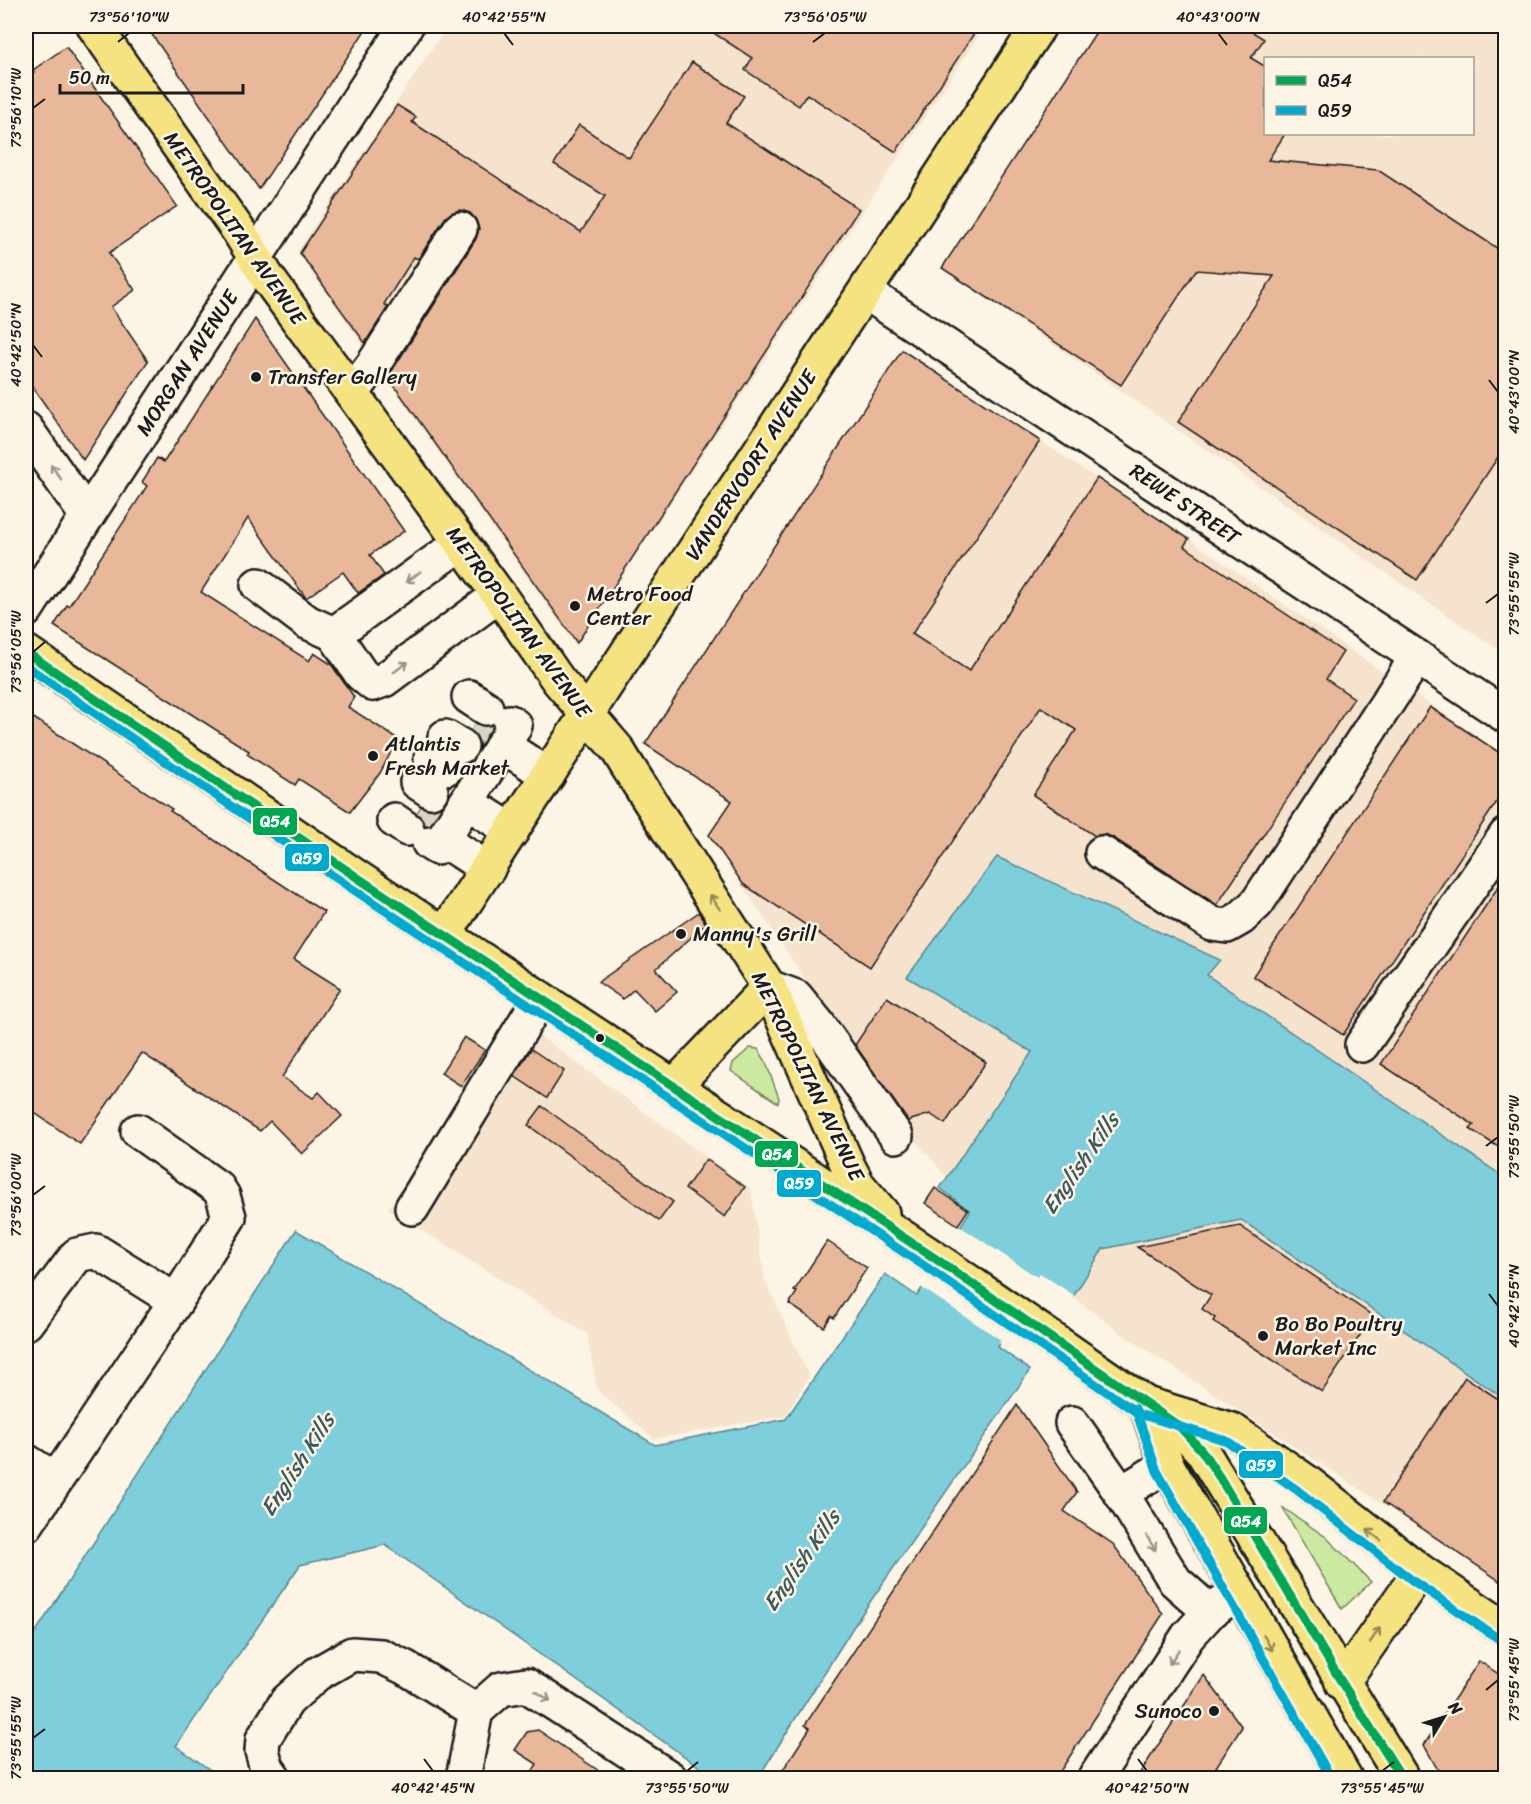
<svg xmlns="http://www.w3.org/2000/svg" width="1531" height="1804" font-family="Sriracha,sans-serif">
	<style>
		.built { fill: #f6e3ce; fill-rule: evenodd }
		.green { fill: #cce9a1; stroke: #74825e; stroke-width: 1.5 }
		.water { fill: #7fcedb; stroke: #57878f; stroke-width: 1.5 }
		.pier { fill: #fcf5e5 }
		.building { fill: #e9b89a; stroke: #1c1c1c; stroke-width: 1.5 }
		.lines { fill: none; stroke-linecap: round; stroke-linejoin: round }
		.minor-tunnel { stroke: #dad4c7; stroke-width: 33; stroke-dasharray: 33 16; stroke-linecap: butt }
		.minor-casing { stroke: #1c1c1c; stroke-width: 38 }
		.major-casing { stroke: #1c1c1c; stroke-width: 38 }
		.minor { stroke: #fcf5e5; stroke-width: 33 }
		.major { stroke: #f5e382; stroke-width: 33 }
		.bus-1-casing { stroke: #fcf5e5; stroke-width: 14 }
		.bus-2-casing { stroke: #fcf5e5; stroke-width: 14 }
		.bus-1 { stroke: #00a651; stroke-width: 9 }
		.bus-2 { stroke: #00a9ce; stroke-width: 9 }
		.oneway { stroke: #97938b }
		.oneway2 { stroke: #938954 }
		.ticks { fill: none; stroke: #1c1c1c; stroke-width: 2 }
		.poi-dot { fill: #1c1c1c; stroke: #fcf5e5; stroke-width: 2 }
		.labels { text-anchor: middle; stroke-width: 5; stroke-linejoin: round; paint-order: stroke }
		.street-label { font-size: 21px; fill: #1c1c1c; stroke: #fcf5e5 }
		.poi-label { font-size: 21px; fill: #1c1c1c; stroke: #fcf5e5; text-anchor: start }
		.water-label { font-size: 22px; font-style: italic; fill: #3f5a5f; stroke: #fcf5e5 }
		.line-badge { stroke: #fcf5e5; stroke-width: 2 }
		.badge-label { font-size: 16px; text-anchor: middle; font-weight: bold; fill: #fff }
		.neatline { fill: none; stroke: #1c1c1c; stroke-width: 2 }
		.ticks-label { font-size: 15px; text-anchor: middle; fill: #1c1c1c }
	</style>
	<rect width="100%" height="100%" fill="#fcf5e5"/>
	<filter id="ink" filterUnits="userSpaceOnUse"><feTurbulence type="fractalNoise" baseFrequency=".0167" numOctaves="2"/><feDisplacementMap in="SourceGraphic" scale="12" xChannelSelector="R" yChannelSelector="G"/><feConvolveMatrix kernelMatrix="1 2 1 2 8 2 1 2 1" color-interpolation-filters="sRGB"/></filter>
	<g filter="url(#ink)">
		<!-- built -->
		<g class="built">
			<path d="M447 26H985L576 646 297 252Z"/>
			<path d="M1100 26H1505V655L942 268ZM1266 58H1472V134H1266Z"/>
			<path d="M902 350 1189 539 1505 756V1178L1206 974 1219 960 1032 1052 947 1178 898 1119 709 835 731 801 645 744Z"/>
			<path d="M518 1020 751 1189 765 1280 809 1376 786 1416 654 1439 597 1390 587 1334 388 1209Z"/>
			<path d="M1241 1220 1505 1399V1584L1119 1332 1073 1297 1102 1249Z"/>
		</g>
		<!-- green -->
		<g class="green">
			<path d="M750 1048 758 1049 765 1060 779 1098 778 1103 731 1071 733 1063Z"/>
			<path d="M1282 1507 1326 1537 1371 1582 1342 1609Z"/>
		</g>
		<!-- water -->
		<path class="water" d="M997 857 1220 960 1207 975 1505 1178V1399L1241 1220 1103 1249 1073 1297 1040 1278 998 1347 1030 1370 859 1618 758 1778H735L708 1773 385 1545 300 1565 176 1746 222 1778H26V1647L296 1230 655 1445 786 1419 885 1274 917 1296 970 1211 940 1188 1032 1052 907 977Z"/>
		<!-- pier -->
		<path class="pier" d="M958 1225 1037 1277 1040 1273 1075 1296 1071 1300 1041 1282 1002 1346 999 1343 1001 1340 919 1286Z"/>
		<!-- building -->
		<g class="building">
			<path d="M146 26H368L259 189Z"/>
			<path d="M703 26H979L896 152 807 94 799 106 745 70 752 58Z"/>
			<path d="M1100 26H1243L1264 39 1251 58 1266 67V134H1285L1268 160 1378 170 1506 254V445L1417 580 1178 422 1274 276 1196 270 1121 385 942 268Z"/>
			<path d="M66 47 177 206 109 253 135 290 111 307 148 361 83 460 26 377V78L34 72 33 70Z"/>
			<path d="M692 62 744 96 726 123 859 209 577 643 388 377 476 239 479 229 476 220 470 213 460 210 451 213 445 218 418 259 414 257 384 304 388 307 365 343 300 253 397 105 416 117 412 122 581 232 605 196 554 164 579 125 629 158Z"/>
			<path d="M255 319 404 531 370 555 384 575 358 593 343 572 306 598 248 518 201 592 309 661 314 653 331 664 354 697 348 707 398 739 380 773 350 812 299 779 295 785 247 754 249 751 54 626 67 605 69 606 147 486 142 482 157 458 164 462Z"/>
			<path d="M902 350 1040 441 912 634 969 671 1097 478 1189 539 1184 546 1343 652 1326 679 1354 698 1217 905 1112 837 1104 834 1095 836 1033 795 1076 730 1041 707 870 967 743 884 709 835 732 801 645 744Z"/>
			<path d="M1430 707 1506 757V788L1343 1035 1253 976Z"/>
			<path d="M26 713 172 809 170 811 324 912 294 959 340 988 282 1077 313 1098 319 1092 342 1116 302 1154 270 1121 260 1131 142 1053 80 1144 26 1107Z"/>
			<path d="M476 724 484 727 492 725 480 746 477 737 471 731Z"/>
			<path d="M442 806 430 824 425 825 424 820 417 813 421 807 431 810Z"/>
			<path d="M1506 875V1152L1470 1129 1474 1125 1381 1064Z"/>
			<path d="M699 912 706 924 656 969 677 992 655 1011 634 989 623 999 598 982Z"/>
			<path d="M887 997 986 1062 945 1124 930 1114 908 1121 855 1045Z"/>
			<path d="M464 1037 485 1050 461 1086 441 1073Z"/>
			<path d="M531 1049 564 1071 547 1098 514 1076Z"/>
			<path d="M542 1106 673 1202 659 1221 528 1125Z"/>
			<path d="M706 1159 745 1187 725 1217 685 1189Z"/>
			<path d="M935 1188 968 1210 958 1225 925 1203Z"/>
			<path d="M1240 1226 1373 1316 1322 1392 1213 1321 1215 1318 1202 1309 1211 1295 1137 1247Z"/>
			<path d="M827 1241 867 1268 834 1318 831 1316 824 1327 789 1304 797 1292 794 1291Z"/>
			<path d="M1465 1377 1506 1404V1585L1383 1502Z"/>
			<path d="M1017 1405 1077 1492 1064 1511 1113 1544 1163 1614 1055 1779H777L810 1728 805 1725Z"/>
			<path d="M1479 1661 1506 1679V1779H1443L1424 1745Z"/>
			<path d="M1204 1675 1242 1727 1216 1767 1235 1779H1136Z"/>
			<path d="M538 1730 611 1779H528L537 1764 515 1750 527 1732Z"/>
		</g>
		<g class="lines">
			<!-- minor-tunnel -->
			<g class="minor-tunnel">
				<path d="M475 724 498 739"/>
				<path d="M417 813 439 827"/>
			</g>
			<!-- minor casing -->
			<g class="minor-casing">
				<g id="minor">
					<path d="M865 292 1506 716"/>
					<path d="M352 393 373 365 460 229"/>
					<path d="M26 429 87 516"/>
					<path d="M461 543 334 634 361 674 373 684 384 680 499 595"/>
					<path d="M258 585 307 622 334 634"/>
					<path d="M26 610 406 26"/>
					<path d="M469 697 486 708"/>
					<path d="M445 737 461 746"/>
					<path d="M502 745 548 775"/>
					<path d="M431 759 446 768"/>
					<path d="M417 782 431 791"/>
					<path d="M467 802 512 831"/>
					<path d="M394 820 407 829"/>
					<path d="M443 840 488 869"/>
					<path d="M429 843 437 848 515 726 510 722"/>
					<path d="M1102 853 1212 924 1227 926 1241 918 1257 903 1417 657"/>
					<path d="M769 987 796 997 818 1024 896 1136"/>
					<path d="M1362 1045 1506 835"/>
					<path d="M412 1208 540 998"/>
					<path d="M26 1323 77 1255 96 1251 176 1301 229 1217 223 1196 218 1188 138 1131"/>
					<path d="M1072 1423 1121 1493 1175 1581 1210 1612"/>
					<path d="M26 1461 56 1480"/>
					<path d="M1121 1493 1167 1465"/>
					<path d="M26 1525 176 1301"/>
					<path d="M274 1778 267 1768 262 1751 263 1739 287 1701 317 1674 352 1654 381 1656 406 1668 476 1711"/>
					<path d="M463 1778 476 1711 501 1689 526 1685 670 1778"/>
					<path d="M1095 1778 1188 1636 1210 1612 1239 1592"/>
				</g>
			</g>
			<!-- major casing -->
			<g class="major-casing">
				<g id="major">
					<path d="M94 26 240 233 267 277 499 595 558 680 617 749 628 767 769 987 848 1166 858 1185 882 1213"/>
					<path d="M26 652 358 878 936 1259 1146 1404 1232 1430 1304 1480 1420 1571 1506 1629"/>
					<path d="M444 935 604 688 1039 26"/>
					<path d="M674 1086 769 987"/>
					<path d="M1146 1404 1167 1465 1345 1778"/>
					<path d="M1160 1413 1180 1427 1202 1451 1402 1778"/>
					<path d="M1342 1683 1420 1571"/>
				</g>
			</g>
			<!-- minor -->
			<use href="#minor" class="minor"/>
			<!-- major -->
			<use href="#major" class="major"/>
			<!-- bus-1 casing -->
			<g class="bus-1-casing">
				<path id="bus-1" d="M26 652 358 878 936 1259 1180 1427 1202 1451 1220 1478 1342 1683 1402 1778"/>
			</g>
			<!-- bus-2 casing -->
			<g class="bus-2-casing">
				<g id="bus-2">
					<path d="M26 666 351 888 929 1269 1139 1414 1227 1441 1297 1490 1413 1581 1499 1639"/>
					<path d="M1135 1408 1157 1471 1331 1778"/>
				</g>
			</g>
			<!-- bus-1 -->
			<use href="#bus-1" class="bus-1"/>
			<!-- bus-2 -->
			<use href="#bus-2" class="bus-2"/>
		</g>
		<!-- one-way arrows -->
		<defs><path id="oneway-shaft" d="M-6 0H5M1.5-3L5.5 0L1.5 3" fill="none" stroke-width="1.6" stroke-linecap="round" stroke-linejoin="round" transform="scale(1.5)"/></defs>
		<g class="oneway">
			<use href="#oneway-shaft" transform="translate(56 472) rotate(-125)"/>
			<use href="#oneway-shaft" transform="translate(413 577) rotate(144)"/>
			<use href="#oneway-shaft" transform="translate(401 667) rotate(-36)"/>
			<use href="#oneway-shaft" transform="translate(1151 1543) rotate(59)"/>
			<use href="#oneway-shaft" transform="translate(1174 1657) rotate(123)"/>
			<use href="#oneway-shaft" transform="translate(543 1696) rotate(33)"/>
		</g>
		<g class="oneway2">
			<use href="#oneway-shaft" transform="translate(715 902) rotate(-123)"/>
			<use href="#oneway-shaft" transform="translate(1374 1535) rotate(-142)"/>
			<use href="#oneway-shaft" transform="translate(1375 1635) rotate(-56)"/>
			<use href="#oneway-shaft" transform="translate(1268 1643) rotate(60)"/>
		</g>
	</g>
	<!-- ticks -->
	<path class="ticks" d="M504 33 513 45M1218 33 1227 45M118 42 129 33M813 42 825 33M33 108 45 99M33 345 42 357M1489 380 1498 392M1486 603 1498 594M33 652 45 642M1486 1146 1498 1137M33 1195 45 1186M1489 1294 1498 1306M1486 1690 1498 1680M33 1738 45 1729M424 1759 433 1771M1138 1759 1147 1771M687 1771 698 1762M1382 1771 1394 1762"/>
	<!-- markers -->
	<g class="poi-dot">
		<circle cx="256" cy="377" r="6"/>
		<circle cx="575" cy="606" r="6"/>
		<circle cx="373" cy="756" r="6"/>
		<circle cx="681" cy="934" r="6"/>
		<circle cx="600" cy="1038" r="5"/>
		<circle cx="1263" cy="1336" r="6"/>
		<circle cx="1214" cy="1711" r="6"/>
	</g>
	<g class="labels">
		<!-- street labels -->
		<g class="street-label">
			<text transform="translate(235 228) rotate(55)" y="7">METROPOLITAN AVENUE</text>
			<text transform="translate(187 363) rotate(-57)" y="7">MORGAN AVENUE</text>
			<text transform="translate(751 465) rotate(-57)" y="7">VANDERVOORT AVENUE</text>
			<text transform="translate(1185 504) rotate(34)" y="7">REWE STREET</text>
			<text transform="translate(519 622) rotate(54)" y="7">METROPOLITAN AVENUE</text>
			<text transform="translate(808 1076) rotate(64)" y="7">METROPOLITAN AVENUE</text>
		</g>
		<!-- poi labels -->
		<g class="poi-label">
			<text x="268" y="384">Transfer Gallery</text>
			<text x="587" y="601">Metro Food<tspan x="587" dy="24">Center</tspan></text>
			<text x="385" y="751">Atlantis<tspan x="385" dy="24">Fresh Market</tspan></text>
			<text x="693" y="941">Manny's Grill</text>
			<text x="1275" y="1331">Bo Bo Poultry<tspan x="1275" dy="24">Market Inc</tspan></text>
			<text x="1202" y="1718" text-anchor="end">Sunoco</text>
		</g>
		<!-- water labels -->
		<g class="water-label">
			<text transform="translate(1080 1163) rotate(-55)" y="8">English Kills</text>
			<text transform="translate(297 1464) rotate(-57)" y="8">English Kills</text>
			<text transform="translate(801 1560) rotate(-55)" y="8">English Kills</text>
		</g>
	</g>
	<g class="line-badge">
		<rect x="252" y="807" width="46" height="29" rx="6" fill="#00a651"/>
		<rect x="284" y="843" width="46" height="29" rx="6" fill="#00a9ce"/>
		<rect x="754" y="1140" width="45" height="28" rx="6" fill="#00a651"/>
		<rect x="776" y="1169" width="46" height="29" rx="6" fill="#00a9ce"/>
		<rect x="1238" y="1450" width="46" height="29" rx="6" fill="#00a9ce"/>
		<rect x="1223" y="1506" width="45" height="29" rx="6" fill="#00a651"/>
	</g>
	<g class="badge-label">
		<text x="275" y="827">Q54</text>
		<text x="307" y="864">Q59</text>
		<text x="777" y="1160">Q54</text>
		<text x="799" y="1189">Q59</text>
		<text x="1261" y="1471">Q59</text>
		<text x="1246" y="1527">Q54</text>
	</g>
	<!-- margin -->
	<rect width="1531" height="1804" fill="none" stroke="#fcf5e5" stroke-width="66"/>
	<!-- legend -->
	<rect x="1264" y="57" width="210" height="78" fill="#fcf5e5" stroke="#a29e95" stroke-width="1.5"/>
	<rect x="1276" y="76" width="30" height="9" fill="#00a651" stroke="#a29e95" stroke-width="1.5"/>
	<text x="1318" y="87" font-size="18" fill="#1c1c1c">Q54</text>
	<rect x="1276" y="106" width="30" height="9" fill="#00a9ce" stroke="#a29e95" stroke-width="1.5"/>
	<text x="1318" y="117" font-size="18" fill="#1c1c1c">Q59</text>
	<!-- north arrow -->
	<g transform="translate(1444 1717) rotate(52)" stroke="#fcf5e5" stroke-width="4.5" paint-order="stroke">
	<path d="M0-4.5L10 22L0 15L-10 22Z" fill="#1c1c1c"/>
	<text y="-9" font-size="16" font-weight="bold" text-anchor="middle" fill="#1c1c1c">N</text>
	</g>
	<!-- scale -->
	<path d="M60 84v9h183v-9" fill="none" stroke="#1c1c1c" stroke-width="3"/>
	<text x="69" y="84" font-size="18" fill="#1c1c1c" stroke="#fcf5e5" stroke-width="4.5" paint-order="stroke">50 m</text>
	<rect x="33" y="33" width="1465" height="1738" class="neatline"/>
	<g class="ticks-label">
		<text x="129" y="22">73°56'10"W</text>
		<text x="504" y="22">40°42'55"N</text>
		<text x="825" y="22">73°56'05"W</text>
		<text x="1218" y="22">40°43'00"N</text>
		<text transform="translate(16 108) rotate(-90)" y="5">73°56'10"W</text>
		<text transform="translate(16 345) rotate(-90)" y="5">40°42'50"N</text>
		<text transform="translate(1514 392) rotate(-90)" y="5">40°43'00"N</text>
		<text transform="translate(1514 594) rotate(-90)" y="5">73°55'55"W</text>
		<text transform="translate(16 652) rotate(-90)" y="5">73°56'05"W</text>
		<text transform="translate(1514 1137) rotate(-90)" y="5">73°55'50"W</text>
		<text transform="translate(16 1195) rotate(-90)" y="5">73°56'00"W</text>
		<text transform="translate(1514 1306) rotate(-90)" y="5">40°42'55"N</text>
		<text transform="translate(1514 1680) rotate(-90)" y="5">73°55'45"W</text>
		<text transform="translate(16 1738) rotate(-90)" y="5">73°55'55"W</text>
		<text x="433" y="1793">40°42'45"N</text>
		<text x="687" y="1793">73°55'50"W</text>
		<text x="1147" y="1793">40°42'50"N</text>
		<text x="1382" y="1793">73°55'45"W</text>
	</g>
</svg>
